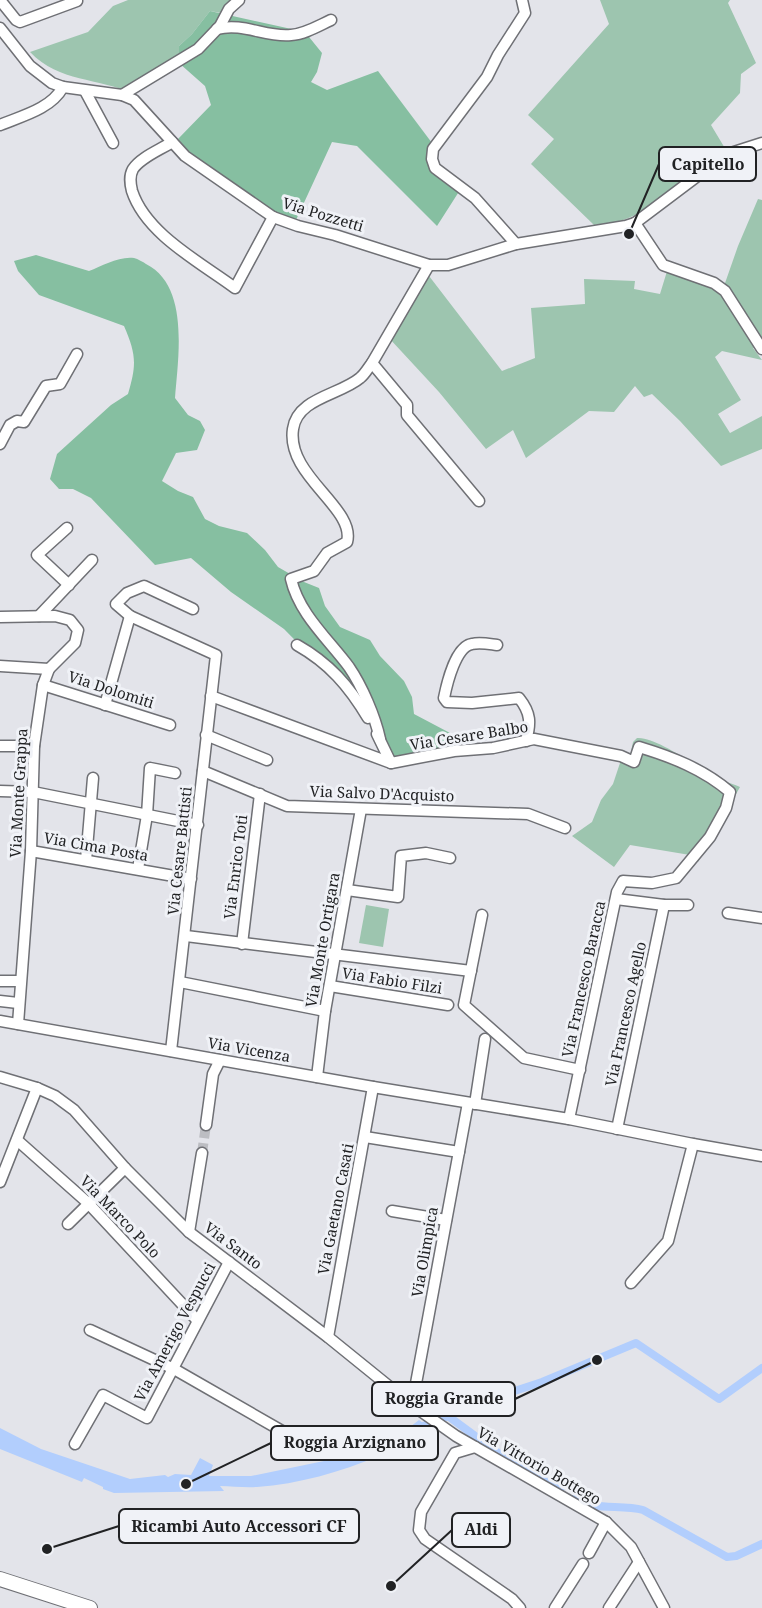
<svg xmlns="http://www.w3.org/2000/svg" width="762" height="1608" font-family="'Noto Serif',serif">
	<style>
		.green { fill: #9dc5af }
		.forest { fill: #86bfa1 }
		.water { fill: #b2cefd }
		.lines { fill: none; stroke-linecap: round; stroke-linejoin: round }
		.canal { stroke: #b2cefd; stroke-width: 8 }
		.minor-tunnel { stroke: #bcbdc2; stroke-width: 10; stroke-dasharray: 10 5; stroke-linecap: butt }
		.minor-casing { stroke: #6f7075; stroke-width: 13 }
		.major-casing { stroke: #6f7075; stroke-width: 16 }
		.minor { stroke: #fff; stroke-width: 10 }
		.major { stroke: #fff; stroke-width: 14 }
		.labels { text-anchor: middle; stroke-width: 6; stroke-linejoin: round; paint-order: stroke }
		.street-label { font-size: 15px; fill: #212224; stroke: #f0f2f7 }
		.leader { fill: none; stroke: #212224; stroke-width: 2 }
		.callout-dot { fill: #212224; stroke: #f0f2f7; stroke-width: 2 }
		.callout { fill: #f0f2f7; stroke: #212224; stroke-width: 2 }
		.callout-label { font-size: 16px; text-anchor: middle; font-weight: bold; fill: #212224 }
	</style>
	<rect width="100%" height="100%" fill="#e3e4ea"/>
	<!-- green -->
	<g class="green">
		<path d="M128 0H232L221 13 210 11 192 34 179 46V63L133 91 134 94C97 77 60 83 30 52L88 32 113 6Z"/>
		<path d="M600 0H730L728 3 756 63 741 74 740 93 711 125 726 150C691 164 668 198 635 215 622 222 608 223 594 225L531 164 554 139 528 115 609 24Z"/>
		<path d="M758 199 762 200V353L757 347 753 348 762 360 722 351 715 357 741 400 718 414 730 433 762 416V449L721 466 680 421 652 394 644 397 635 386 614 412 589 411 526 458 513 430 486 449 439 392 389 338 426 272 502 371 535 358 531 308 585 304 584 279 635 281 634 289 660 294 668 268 724 286 738 246Z"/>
		<path d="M637 738C655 736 696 766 713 776 721 781 731 783 740 787L698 862 690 855 630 845 614 867 572 836 592 822 601 800 613 784 621 760 630 756 633 742Z"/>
		<path d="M366 905 389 909 383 947 359 943Z"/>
	</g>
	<!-- forest -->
	<g class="forest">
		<path d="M210 11 305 32 322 53 317 72 311 82 327 90 378 71 432 143 433 163 460 190 437 226 357 146 332 142 296 220 273 212 192 155 178 139 211 105 205 86 179 63V46L192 34Z"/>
		<path d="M36 255 89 271C102 266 119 256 134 258 138 259 143 262 146 264 190 286 178 358 175 398L188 415 200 421 205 430 197 450 176 453 162 481 178 491 193 497 205 519 219 526 247 533 265 550 278 567 304 582 319 588 325 606 340 627 370 640 380 656 404 681 412 697 414 714 450 733 446 748 397 758 390 757 357 703 284 629 231 592 191 558 155 565 91 498 73 489H59L50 479 57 454 111 405 128 394C137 364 136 354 124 326L39 295 18 271 14 261Z"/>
	</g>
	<!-- water -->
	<path class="water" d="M419 1420 432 1430 388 1457 381 1459 379 1456C340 1472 299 1484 257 1487 245 1488 232 1486 220 1486L224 1491 114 1493 103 1489V1487L84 1478 82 1482 0 1449V1428L41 1449 130 1479 165 1475 168 1477 175 1474 191 1475 200 1458 213 1465 209 1476H251L324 1461 383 1442 402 1433Z"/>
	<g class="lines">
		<!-- canal -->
		<g class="canal">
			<path d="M448 1416 505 1458 560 1490"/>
			<path d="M416 1429 490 1399 542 1382 636 1343 719 1399 762 1368"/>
			<path d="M574 1499C595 1511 621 1504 643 1510L727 1557 736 1556 762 1544"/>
		</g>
		<!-- minor-tunnel -->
		<path class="minor-tunnel" d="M202 1153 206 1125"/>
		<!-- minor casing -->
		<g class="minor-casing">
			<g id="minor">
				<path d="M0 0 16 20 20 22 77 1"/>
				<path d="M0 28 30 66 52 83 63 87 122 95 134 100 185 156 273 217 298 226 335 235 429 265H448L516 244 626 226 635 223 716 162 734 152 762 143"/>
				<path d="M217 29C243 22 267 38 291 35 305 34 318 26 331 20"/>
				<path d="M85 91 113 143"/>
				<path d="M122 95 198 49 220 26 229 9 239 0"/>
				<path d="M0 125C22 116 51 109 63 87"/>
				<path d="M172 142C160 150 141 157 133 169 129 176 130 183 132 191 146 234 200 262 235 288L273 217"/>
				<path d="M635 223 663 265 714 283 725 291 762 349"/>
				<path d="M516 244 475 198 435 168 432 159 433 149 487 77 498 55 525 13 522 0"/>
				<path d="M372 363 407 405V415L479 501"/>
				<path d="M0 444 10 425 17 421 24 422 46 386 60 384 77 354"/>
				<path d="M67 528 37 555 69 585"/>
				<path d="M39 616 92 560"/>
				<path d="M130 616 116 604 127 593 144 586 193 609"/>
				<path d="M0 617 55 616 70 620 78 630 75 643 49 669 43 685 34 746 31 851 18 1024"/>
				<path d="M297 645C329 663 349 686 368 718"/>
				<path d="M497 645C489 644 480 642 472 644 456 646 447 683 444 698L447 702 472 703 519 698C531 713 531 723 526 741"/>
				<path d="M0 666 49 669"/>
				<path d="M43 685 170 725"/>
				<path d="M211 696 391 763 454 751 493 748 534 739 621 756 634 762 639 747C672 757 703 769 730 792L726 808 710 837 676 878 652 883 623 881 617 892 569 1119"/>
				<path d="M105 705 130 616 216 655 171 1051"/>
				<path d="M377 734 391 763"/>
				<path d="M206 735 267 760"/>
				<path d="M380 739C375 716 362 686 349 667 329 640 299 614 291 579L314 571 327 553 347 542C356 508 286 476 293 429 297 398 340 395 360 378 365 374 368 368 372 363L429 265"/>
				<path d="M0 746H34"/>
				<path d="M203 771 287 806 528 814 565 828"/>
				<path d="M0 791 33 792 198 825"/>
				<path d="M31 851 191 879"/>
				<path d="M86 860 93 778"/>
				<path d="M138 869 147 815 150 768 175 773"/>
				<path d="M347 890 398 897 401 856 426 853 450 858"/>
				<path d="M616 899 664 905H688"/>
				<path d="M728 913 762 918"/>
				<path d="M482 915 464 1005 524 1058 580 1070"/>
				<path d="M186 936 471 971"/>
				<path d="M242 944 260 794"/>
				<path d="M0 981H20"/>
				<path d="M180 982 325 1011"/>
				<path d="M330 986 448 1005"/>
				<path d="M0 1001 18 1003"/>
				<path d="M0 1021 373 1087 569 1119 693 1144 762 1156"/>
				<path d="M0 1077 37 1088 55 1096 74 1110 125 1168 189 1232 328 1337 412 1405 456 1436 606 1522 631 1547 664 1608"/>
				<path d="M317 1077 325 1011 361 809"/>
				<path d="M475 1104 485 1039"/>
				<path d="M206 1125 213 1074 220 1060"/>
				<path d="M617 1129 664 905"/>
				<path d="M365 1137 459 1152"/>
				<path d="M17 1140 88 1203 197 1320"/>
				<path d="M0 1182 37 1088"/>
				<path d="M392 1211 446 1220"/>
				<path d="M68 1224 125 1168"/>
				<path d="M189 1232 202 1153"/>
				<path d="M631 1283 668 1241 693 1144"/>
				<path d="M90 1330 174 1369 303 1443"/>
				<path d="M328 1337 373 1087"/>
				<path d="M412 1405 468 1103"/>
				<path d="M75 1444 103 1395 147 1418 229 1262"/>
				<path d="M475 1447 455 1453 421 1512 419 1530 425 1539 512 1599 520 1608"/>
				<path d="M589 1553 606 1522"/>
				<path d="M555 1608 583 1564"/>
				<path d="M609 1608 639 1562"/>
			</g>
		</g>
		<!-- major casing -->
		<g class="major-casing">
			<path id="major" d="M0 1579 90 1608"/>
		</g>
		<!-- minor -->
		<use href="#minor" class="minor"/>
		<!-- major -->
		<use href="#major" class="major"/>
	</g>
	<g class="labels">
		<!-- street labels -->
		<g class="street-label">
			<text transform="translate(323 215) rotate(17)" y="5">Via Pozzetti</text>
			<text transform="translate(111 690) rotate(18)" y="5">Via Dolomiti</text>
			<text transform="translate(469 736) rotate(-9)" y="5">Via Cesare Balbo</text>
			<text transform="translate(19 793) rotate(-87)" y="5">Via Monte Grappa</text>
			<text transform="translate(382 794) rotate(2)" y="5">Via Salvo D'Acquisto</text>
			<text transform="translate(96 847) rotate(10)" y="5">Via Cima Posta</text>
			<text transform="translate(180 851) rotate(-84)" y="5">Via Cesare Battisti</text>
			<text transform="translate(236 867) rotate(-83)" y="5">Via Enrico Toti</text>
			<text transform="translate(323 940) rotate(-80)" y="5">Via Monte Ortigara</text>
			<text transform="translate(584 979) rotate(-78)" y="5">Via Francesco Baracca</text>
			<text transform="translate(392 981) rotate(9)" y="5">Via Fabio Filzi</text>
			<text transform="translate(626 1014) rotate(-78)" y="5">Via Francesco Agello</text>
			<text transform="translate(249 1050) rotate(10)" y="5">Via Vicenza</text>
			<text transform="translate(336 1209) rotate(-79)" y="5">Via Gaetano Casati</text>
			<text transform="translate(120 1217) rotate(46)" y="5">Via Marco Polo</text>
			<text transform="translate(233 1246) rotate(37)" y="5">Via Santo</text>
			<text transform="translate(425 1252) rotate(-80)" y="5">Via Olimpica</text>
			<text transform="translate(175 1332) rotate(-62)" y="5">Via Amerigo Vespucci</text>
			<text transform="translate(539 1466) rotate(30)" y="5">Via Vittorio Bottego</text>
		</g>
	</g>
	<!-- callouts -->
	<path class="leader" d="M629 234L659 164M597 1360L515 1399M186 1484L271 1443M47 1549L119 1526M391 1586L452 1530"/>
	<g class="callout-dot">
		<circle cx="629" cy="234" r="6"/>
		<circle cx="597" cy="1360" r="6"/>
		<circle cx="186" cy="1484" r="6"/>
		<circle cx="47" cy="1549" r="6"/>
		<circle cx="391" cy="1586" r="6"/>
	</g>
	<g class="callout">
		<rect x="659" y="147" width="97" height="34" rx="6"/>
		<rect x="372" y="1382" width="143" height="34" rx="6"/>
		<rect x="271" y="1426" width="167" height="34" rx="6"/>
		<rect x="119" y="1509" width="240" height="34" rx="6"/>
		<rect x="452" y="1513" width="58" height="34" rx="6"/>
	</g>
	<g class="callout-label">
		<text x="708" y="170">Capitello</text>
		<text x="444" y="1404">Roggia Grande</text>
		<text x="355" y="1448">Roggia Arzignano</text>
		<text x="239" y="1532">Ricambi Auto Accessori CF</text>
		<text x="481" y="1535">Aldi</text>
	</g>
</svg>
